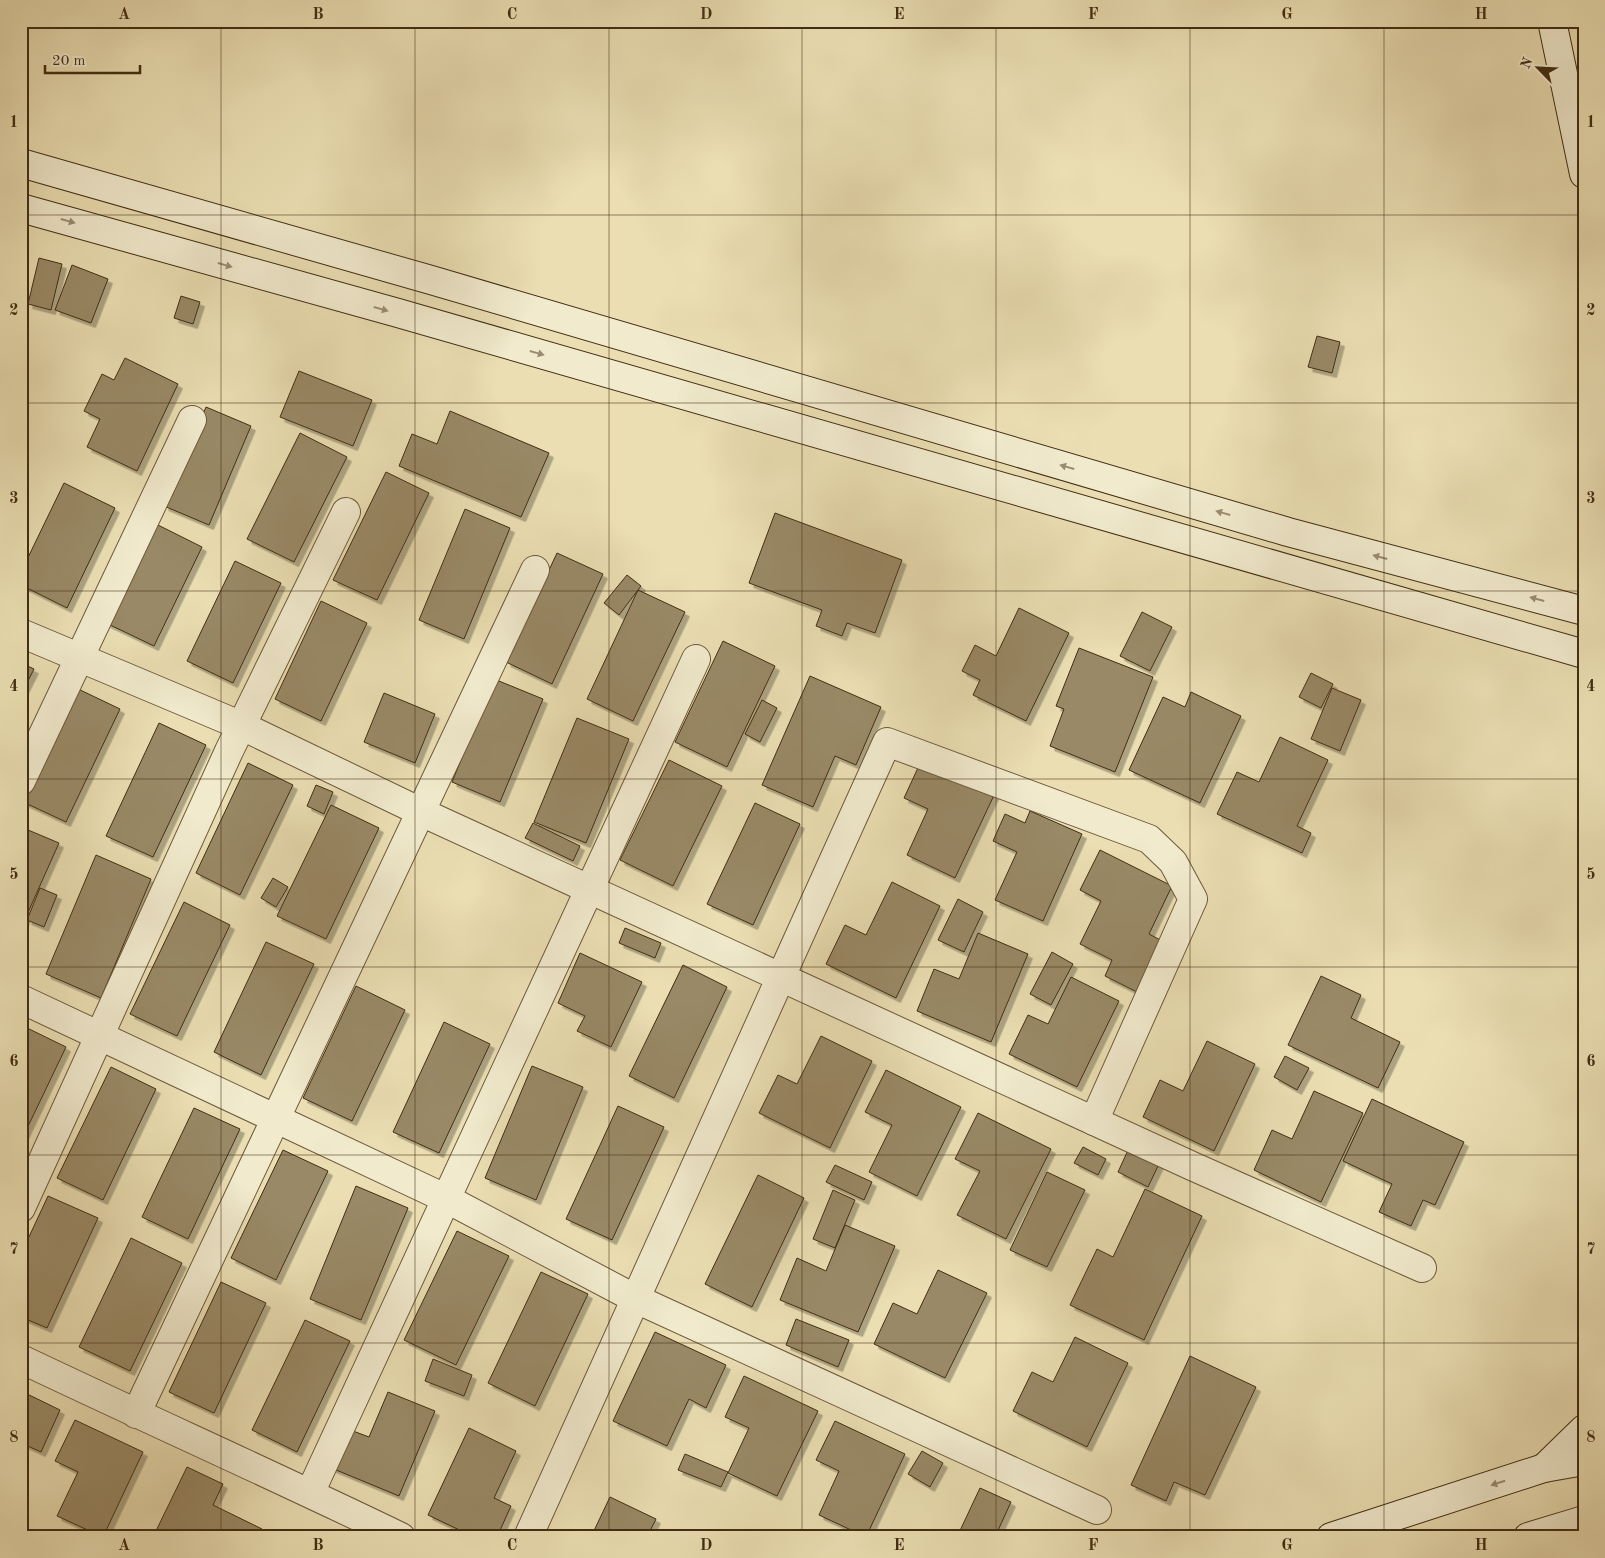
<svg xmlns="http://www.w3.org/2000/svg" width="1605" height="1558" font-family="'Old Standard TT',serif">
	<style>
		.building { fill: #998966; stroke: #422d13; filter: url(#shadow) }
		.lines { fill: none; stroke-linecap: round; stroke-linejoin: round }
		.street-casing { stroke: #6c593b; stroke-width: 30 }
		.secondary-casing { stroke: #422d13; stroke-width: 30 }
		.street { stroke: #f1eacd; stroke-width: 28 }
		.secondary { stroke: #f1eacd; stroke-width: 28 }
		.oneway { fill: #9a8c70 }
		.grid { fill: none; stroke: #422d13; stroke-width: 1; stroke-opacity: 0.55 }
		.neatline { fill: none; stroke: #422d13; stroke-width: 2 }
		.grid-label { font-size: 16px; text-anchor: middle; font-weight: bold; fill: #422d13 }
	</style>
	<defs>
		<filter id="shadow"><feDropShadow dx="4.5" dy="4.5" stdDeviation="0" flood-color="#0004"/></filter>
	</defs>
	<rect width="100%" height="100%" fill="#eadeb2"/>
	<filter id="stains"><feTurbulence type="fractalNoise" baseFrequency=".004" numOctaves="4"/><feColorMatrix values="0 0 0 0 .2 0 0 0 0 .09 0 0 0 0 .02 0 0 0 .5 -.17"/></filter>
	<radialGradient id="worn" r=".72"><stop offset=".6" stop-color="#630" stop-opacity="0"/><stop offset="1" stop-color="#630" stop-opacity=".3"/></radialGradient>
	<!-- building -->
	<g class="building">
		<path d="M39 258 62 264 51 310 28 304Z"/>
		<path d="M72 265 108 279 91 323 55 310Z"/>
		<path d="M181 296 200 302 193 324 174 318Z"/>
		<path d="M1317 336 1340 342 1332 373 1308 367Z"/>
		<path d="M125 358 178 384 137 471 87 447 100 419 84 411 102 374 114 380Z"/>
		<path d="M299 371 372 400 353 446 280 417Z"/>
		<path d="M206 407 251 426 209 525 164 506Z"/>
		<path d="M450 411 549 453 521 517 399 466 412 434 437 444Z"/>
		<path d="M300 433 347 457 294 562 247 539Z"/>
		<path d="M386 472 429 493 377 600 333 580Z"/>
		<path d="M64 483 115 508 67 608 21 585V572Z"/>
		<path d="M465 509 510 528 464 639 419 620Z"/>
		<path d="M775 513 902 560 875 633 847 623 842 636 816 626 822 610 749 583Z"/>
		<path d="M154 523 202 547 154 646 106 623Z"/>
		<path d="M557 553 603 574 552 684 506 662Z"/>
		<path d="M235 561 281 583 233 683 187 661Z"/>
		<path d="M627 575 641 586 619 615 604 603Z"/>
		<path d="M638 590 685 612 633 721 587 699Z"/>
		<path d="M321 601 367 623 321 721 275 699Z"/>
		<path d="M1019 608 1069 633 1026 721 973 695 980 680 962 671 975 645 996 656Z"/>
		<path d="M1142 612 1172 627 1150 671 1120 656Z"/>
		<path d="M723 641 775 666 727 767 675 742Z"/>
		<path d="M1079 648 1153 677 1115 772 1050 746 1064 709 1056 706Z"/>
		<path d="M21 663 34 669 21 695Z"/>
		<path d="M1311 673 1333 684 1321 708 1299 697Z"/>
		<path d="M810 676 881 707 856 765 835 756 813 807 762 785Z"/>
		<path d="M494 679 543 699 500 802 452 782Z"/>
		<path d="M74 687 120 709 66 822 21 801V798Z"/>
		<path d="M1332 688 1361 700 1340 751 1311 739Z"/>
		<path d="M1191 692 1241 716 1200 803 1129 770 1163 697 1185 707Z"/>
		<path d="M384 693 435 714 415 763 364 742Z"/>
		<path d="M762 700 777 708 760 742 745 734Z"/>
		<path d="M577 718 629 739 586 843 534 822Z"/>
		<path d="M159 723 206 745 153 857 106 836Z"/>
		<path d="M1280 737 1328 760 1297 826 1311 833 1302 853 1217 814 1237 772 1259 782Z"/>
		<path d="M923 757 996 791 955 878 907 855 928 809 904 798Z"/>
		<path d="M669 760 722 786 673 886 620 860Z"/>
		<path d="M248 763 293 785 240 895 196 873Z"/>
		<path d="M316 785 333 792 324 814 307 806Z"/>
		<path d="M755 803 800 824 753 925 707 904Z"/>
		<path d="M331 805 379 828 326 939 277 916Z"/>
		<path d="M1030 811 1082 834 1043 921 995 900 1017 852 993 841 1005 814 1025 823Z"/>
		<path d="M533 823 580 846 573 861 525 838Z"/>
		<path d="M21 827 59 843 21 928Z"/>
		<path d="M1100 850 1172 886 1149 934 1166 943 1141 994 1105 976 1112 960 1080 944 1101 901 1080 890Z"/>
		<path d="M96 855 151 879 101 998 46 974Z"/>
		<path d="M273 878 288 887 276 907 261 898Z"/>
		<path d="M892 882 940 906 896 998 826 964 845 925 866 935Z"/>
		<path d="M40 888 57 895 44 927 27 920Z"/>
		<path d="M958 899 983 912 964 952 938 940Z"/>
		<path d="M184 902 230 925 177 1036 130 1014Z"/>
		<path d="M625 928 661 943 655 958 619 943Z"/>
		<path d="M978 933 1028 954 991 1042 917 1011 934 969 959 979Z"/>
		<path d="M266 942 314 964 261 1075 214 1052Z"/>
		<path d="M1052 952 1073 964 1051 1005 1030 994Z"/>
		<path d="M580 953 642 982 611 1047 577 1031 585 1016 558 1003Z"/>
		<path d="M683 965 727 987 674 1098 629 1076Z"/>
		<path d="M1321 976 1361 995 1351 1018 1400 1042 1378 1088 1288 1045Z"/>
		<path d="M1071 977 1119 1001 1077 1087 1009 1054 1028 1015 1048 1024Z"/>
		<path d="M356 986 405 1010 352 1121 303 1098Z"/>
		<path d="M444 1022 490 1044 439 1153 393 1132Z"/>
		<path d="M21 1025 66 1047 21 1141Z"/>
		<path d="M821 1036 872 1061 830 1148 759 1113 778 1075 797 1084Z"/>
		<path d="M1207 1041 1255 1064 1214 1151 1143 1117 1160 1080 1183 1091Z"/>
		<path d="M1285 1056 1309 1068 1297 1090 1274 1077Z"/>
		<path d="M532 1066 583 1087 536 1200 485 1178Z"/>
		<path d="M111 1067 156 1089 103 1200 57 1178Z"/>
		<path d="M886 1070 961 1107 917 1196 869 1172 892 1125 865 1112Z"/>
		<path d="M1314 1091 1363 1113 1321 1202 1254 1170 1272 1130 1292 1139Z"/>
		<path d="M1372 1099 1464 1142 1435 1205 1423 1200 1411 1226 1379 1212 1392 1184 1343 1161Z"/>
		<path d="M618 1106 664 1127 612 1240 566 1219Z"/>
		<path d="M194 1108 240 1129 188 1239 142 1217Z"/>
		<path d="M978 1113 1051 1149 1006 1239 957 1215 980 1171 955 1159Z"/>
		<path d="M1083 1147 1106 1159 1098 1175 1074 1163Z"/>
		<path d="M1129 1148 1159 1164 1148 1187 1118 1172Z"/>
		<path d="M283 1150 328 1171 276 1280 231 1258Z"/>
		<path d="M835 1165 872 1182 864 1200 826 1182Z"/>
		<path d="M1047 1172 1085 1190 1047 1267 1010 1250Z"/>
		<path d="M758 1175 804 1198 752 1307 705 1284Z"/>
		<path d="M356 1186 408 1208 361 1320 310 1299Z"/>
		<path d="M1145 1189 1202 1216 1144 1340 1070 1305 1097 1249 1113 1257Z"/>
		<path d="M833 1190 855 1200 835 1248 813 1239Z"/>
		<path d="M48 1196 98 1218 47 1328 21 1317V1254Z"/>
		<path d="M845 1225 895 1246 858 1332 780 1300 797 1258 826 1271Z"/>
		<path d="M457 1231 509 1256 456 1365 404 1340Z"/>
		<path d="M131 1238 182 1263 130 1371 79 1347Z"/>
		<path d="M938 1270 987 1293 945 1378 874 1344 893 1303 917 1314Z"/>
		<path d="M541 1272 588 1294 535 1406 488 1383Z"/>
		<path d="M221 1282 266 1303 214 1413 169 1392Z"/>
		<path d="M796 1319 849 1340 838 1367 786 1345Z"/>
		<path d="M305 1320 350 1341 297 1452 252 1430Z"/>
		<path d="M655 1332 726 1365 706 1408 689 1399 667 1446 613 1421Z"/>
		<path d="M1075 1337 1128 1363 1087 1447 1013 1411 1032 1372 1053 1382Z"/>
		<path d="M1190 1356 1256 1387 1205 1495 1174 1482 1166 1501 1131 1485Z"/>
		<path d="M433 1359 472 1375 464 1396 425 1381Z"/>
		<path d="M744 1376 818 1411 777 1496 728 1473 749 1428 725 1417Z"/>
		<path d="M21 1391 60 1410 41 1452 21 1443Z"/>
		<path d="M388 1392 435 1411 399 1496 329 1467 345 1428 369 1437Z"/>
		<path d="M75 1420 143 1452 103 1537 57 1516 78 1472 55 1461Z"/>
		<path d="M835 1421 905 1454 866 1537 819 1515 839 1471 816 1460Z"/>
		<path d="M469 1428 516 1451 494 1498 511 1506 497 1537H474L428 1515Z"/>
		<path d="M922 1451 943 1463 930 1487 908 1474Z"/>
		<path d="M685 1454 728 1472 721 1487 678 1470Z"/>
		<path d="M187 1467 223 1484 213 1505 262 1529 258 1537H157L154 1535Z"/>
		<path d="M980 1488 1011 1502 995 1537H957Z"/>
		<path d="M610 1497 656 1519 647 1537H591Z"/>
	</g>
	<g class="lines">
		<!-- street casing -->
		<g class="street-casing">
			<g id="street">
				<path d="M21 633 242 726 421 812 1192 1166 1422 1268"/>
				<path d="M21 781 192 420"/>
				<path d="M21 999 447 1199 634 1298 1097 1510"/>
				<path d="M21 1208 229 751 346 512"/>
				<path d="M21 1359C147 1419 275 1476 401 1537"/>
				<path d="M136 1414 535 570"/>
				<path d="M310 1493 696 659"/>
				<path d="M528 1537 887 742 1149 839 1173 862 1193 899 1094 1121"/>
			</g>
		</g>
		<!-- secondary casing -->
		<g class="secondary-casing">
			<g id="secondary">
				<path d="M1552 21 1584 174"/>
				<path d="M21 163 431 280 1288 532 1584 611"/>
				<path d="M21 208 398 313 1584 654"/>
				<path d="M1544 1468 1584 1429"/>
				<path d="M1331 1537 1544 1468 1584 1461"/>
				<path d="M1528 1537 1584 1520"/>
			</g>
		</g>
		<!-- street -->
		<use href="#street" class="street"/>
		<!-- secondary -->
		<use href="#secondary" class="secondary"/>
	</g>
	<!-- one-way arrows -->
	<defs><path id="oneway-solid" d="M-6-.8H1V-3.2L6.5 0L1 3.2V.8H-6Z" transform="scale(1.25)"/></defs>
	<g class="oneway">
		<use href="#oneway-solid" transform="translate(68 221) rotate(16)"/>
		<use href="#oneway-solid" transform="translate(225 265) rotate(16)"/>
		<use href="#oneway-solid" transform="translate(381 309) rotate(16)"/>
		<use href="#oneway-solid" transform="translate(537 353) rotate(16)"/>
		<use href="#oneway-solid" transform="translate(1067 467) rotate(-164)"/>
		<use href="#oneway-solid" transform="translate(1223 513) rotate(-164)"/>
		<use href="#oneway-solid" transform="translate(1380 557) rotate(-165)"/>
		<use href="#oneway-solid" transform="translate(1537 599) rotate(-165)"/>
		<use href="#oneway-solid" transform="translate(1498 1483) rotate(162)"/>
	</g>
	<!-- grid -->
	<path class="grid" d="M221 21V1537M415 21V1537M609 21V1537M802 21V1537M996 21V1537M1190 21V1537M1384 21V1537M21 215H1584M21 403H1584M21 591H1584M21 779H1584M21 967H1584M21 1155H1584M21 1343H1584"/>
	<!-- margin -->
	<rect width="1605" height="1558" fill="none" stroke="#eadeb2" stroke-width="55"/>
	<!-- north arrow -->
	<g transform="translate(1538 68) rotate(294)" stroke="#f1eacd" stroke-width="4" paint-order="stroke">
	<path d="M0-4L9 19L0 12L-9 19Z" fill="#422d13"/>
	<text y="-8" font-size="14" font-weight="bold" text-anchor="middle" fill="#422d13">N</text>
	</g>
	<!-- scale -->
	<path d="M45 65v8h95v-8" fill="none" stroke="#422d13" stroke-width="2.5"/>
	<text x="52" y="65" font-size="15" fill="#422d13" stroke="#f1eacd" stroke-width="4" paint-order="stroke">20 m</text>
	<rect x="28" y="28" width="1550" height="1502" class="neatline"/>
	<g class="grid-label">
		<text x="124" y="19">A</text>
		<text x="318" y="19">B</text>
		<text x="512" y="19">C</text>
		<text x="706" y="19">D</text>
		<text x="899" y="19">E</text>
		<text x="1093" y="19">F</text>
		<text x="1287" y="19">G</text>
		<text x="1481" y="19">H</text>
		<text x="14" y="127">1</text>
		<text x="1591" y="127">1</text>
		<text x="14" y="315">2</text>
		<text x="1591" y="315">2</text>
		<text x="14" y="503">3</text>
		<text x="1591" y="503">3</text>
		<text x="14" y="691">4</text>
		<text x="1591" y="691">4</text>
		<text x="14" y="879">5</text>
		<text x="1591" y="879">5</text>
		<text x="14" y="1066">6</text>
		<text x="1591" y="1066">6</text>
		<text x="14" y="1254">7</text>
		<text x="1591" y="1254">7</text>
		<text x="14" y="1442">8</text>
		<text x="1591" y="1442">8</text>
		<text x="124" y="1550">A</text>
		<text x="318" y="1550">B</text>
		<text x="512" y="1550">C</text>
		<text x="706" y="1550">D</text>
		<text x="899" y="1550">E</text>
		<text x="1093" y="1550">F</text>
		<text x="1287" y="1550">G</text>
		<text x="1481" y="1550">H</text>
	</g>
	<rect width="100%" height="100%" filter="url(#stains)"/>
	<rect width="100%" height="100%" fill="url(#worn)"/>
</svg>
